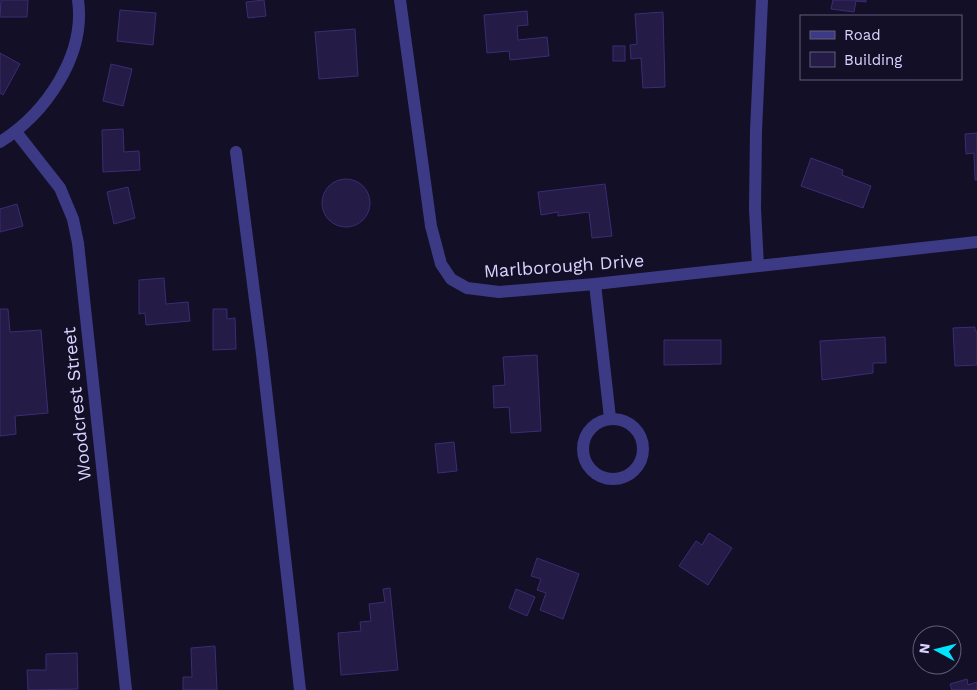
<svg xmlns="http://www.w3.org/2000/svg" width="977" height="690" font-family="'Work Sans',sans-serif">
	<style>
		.building { fill: #241b47; stroke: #3b2d73 }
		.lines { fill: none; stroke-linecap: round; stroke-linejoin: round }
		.minor { stroke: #3d3a85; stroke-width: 12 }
		.labels { text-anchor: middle; stroke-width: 4; stroke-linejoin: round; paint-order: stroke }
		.street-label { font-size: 18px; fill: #d9d4ff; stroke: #130f26 }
	</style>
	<rect width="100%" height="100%" fill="#130f26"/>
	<!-- building -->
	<g class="building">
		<path d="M1 0H28L27 17H0Z"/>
		<path d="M264 0 266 16 248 18 246 2Z"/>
		<path d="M833 0H866V2L856 1 854 12 831 9Z"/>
		<path d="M120 10 156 13 153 45 117 41Z"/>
		<path d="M527 11 528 25 517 26 518 40 547 37 549 56 510 60 509 51 487 53 484 15Z"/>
		<path d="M663 12 665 87 643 88 641 58 631 59 630 45 637 44 635 14Z"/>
		<path d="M355 29 358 76 319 79 315 32Z"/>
		<rect x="613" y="46" width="12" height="15"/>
		<path d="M0 53 20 64 3 95 0 93Z"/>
		<path d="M111 64 132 69 123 106 103 101Z"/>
		<path d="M123 129 124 152 139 151 140 170 103 172 102 130Z"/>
		<path d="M977 133V180H975L974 153 966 154 965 134Z"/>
		<path d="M811 158 843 170 842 175 871 186 863 208 801 186Z"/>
		<circle cx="346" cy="203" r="24"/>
		<path d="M605 184 612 236 592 238 589 212 558 216V212L541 215 538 192Z"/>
		<path d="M128 187 135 218 114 224 107 192Z"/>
		<path d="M17 204 23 226 0 232V209Z"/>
		<path d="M164 278 166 304 188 302 190 321 146 325 145 313 139 314V280Z"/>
		<path d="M0 309H8L10 332 41 330 48 413 15 416 16 434 0 436Z"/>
		<path d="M213 309H227V319L235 318 236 349 213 350Z"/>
		<path d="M975 327V331H977V365L955 366 953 328Z"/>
		<path d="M885 337 886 363H873V373L822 380 820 341Z"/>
		<path d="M664 340H721V364L664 365Z"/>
		<path d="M537 355 541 431 511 433 509 407 494 408 493 386 505 385 503 357Z"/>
		<path d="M454 442 457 471 438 473 435 444Z"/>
		<path d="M709 533 732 548 708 585 679 566 696 541 702 545Z"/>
		<path d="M537 558 579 574 563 619 540 610 546 593 537 590 541 579 531 576Z"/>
		<path d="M390 588 398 670 341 675 338 633 361 631 360 622 371 621 369 604 385 602 383 589Z"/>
		<path d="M516 589 535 597 527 616 509 608Z"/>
		<path d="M215 646 217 690H183V677H192L191 648Z"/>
		<path d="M77 653 78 689 28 690 27 670H46V654Z"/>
		<path d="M967 679 968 685 977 682V690H952L950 684Z"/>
	</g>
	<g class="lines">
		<!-- minor -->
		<g class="minor">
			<path d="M400 0 431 226 441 264 451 279 467 288 499 292 595 284 977 242"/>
			<path d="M16 132 60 188 73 219 78 243 126 690"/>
			<path d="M0 142C45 114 86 56 78 0"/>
			<path d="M236 152 262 354 300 690"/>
			<path d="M758 266 755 209 756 131 762 0"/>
			<path d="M595 284 610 418"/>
			<circle cx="613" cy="449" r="30"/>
		</g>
	</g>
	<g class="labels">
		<!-- street labels -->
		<g class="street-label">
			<text transform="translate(564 266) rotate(-4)" y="6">Marlborough Drive</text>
			<text transform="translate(77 404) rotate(-96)" y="6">Woodcrest Street</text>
		</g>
	</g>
	<!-- legend -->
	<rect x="800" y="15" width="162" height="65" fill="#130f26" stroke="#625e7d"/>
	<rect x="810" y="31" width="25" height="8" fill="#3d3a85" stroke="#625e7d"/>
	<text x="844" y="40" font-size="15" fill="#d9d4ff">Road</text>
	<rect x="810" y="52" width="25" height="15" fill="#241b47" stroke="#625e7d"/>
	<text x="844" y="65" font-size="15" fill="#d9d4ff">Building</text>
	<!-- north arrow -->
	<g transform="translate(937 650) rotate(277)"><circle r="24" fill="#130f26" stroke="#625e7d"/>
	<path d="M0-4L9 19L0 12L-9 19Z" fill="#00e5ff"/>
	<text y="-8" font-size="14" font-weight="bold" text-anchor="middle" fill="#d9d4ff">N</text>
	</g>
</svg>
